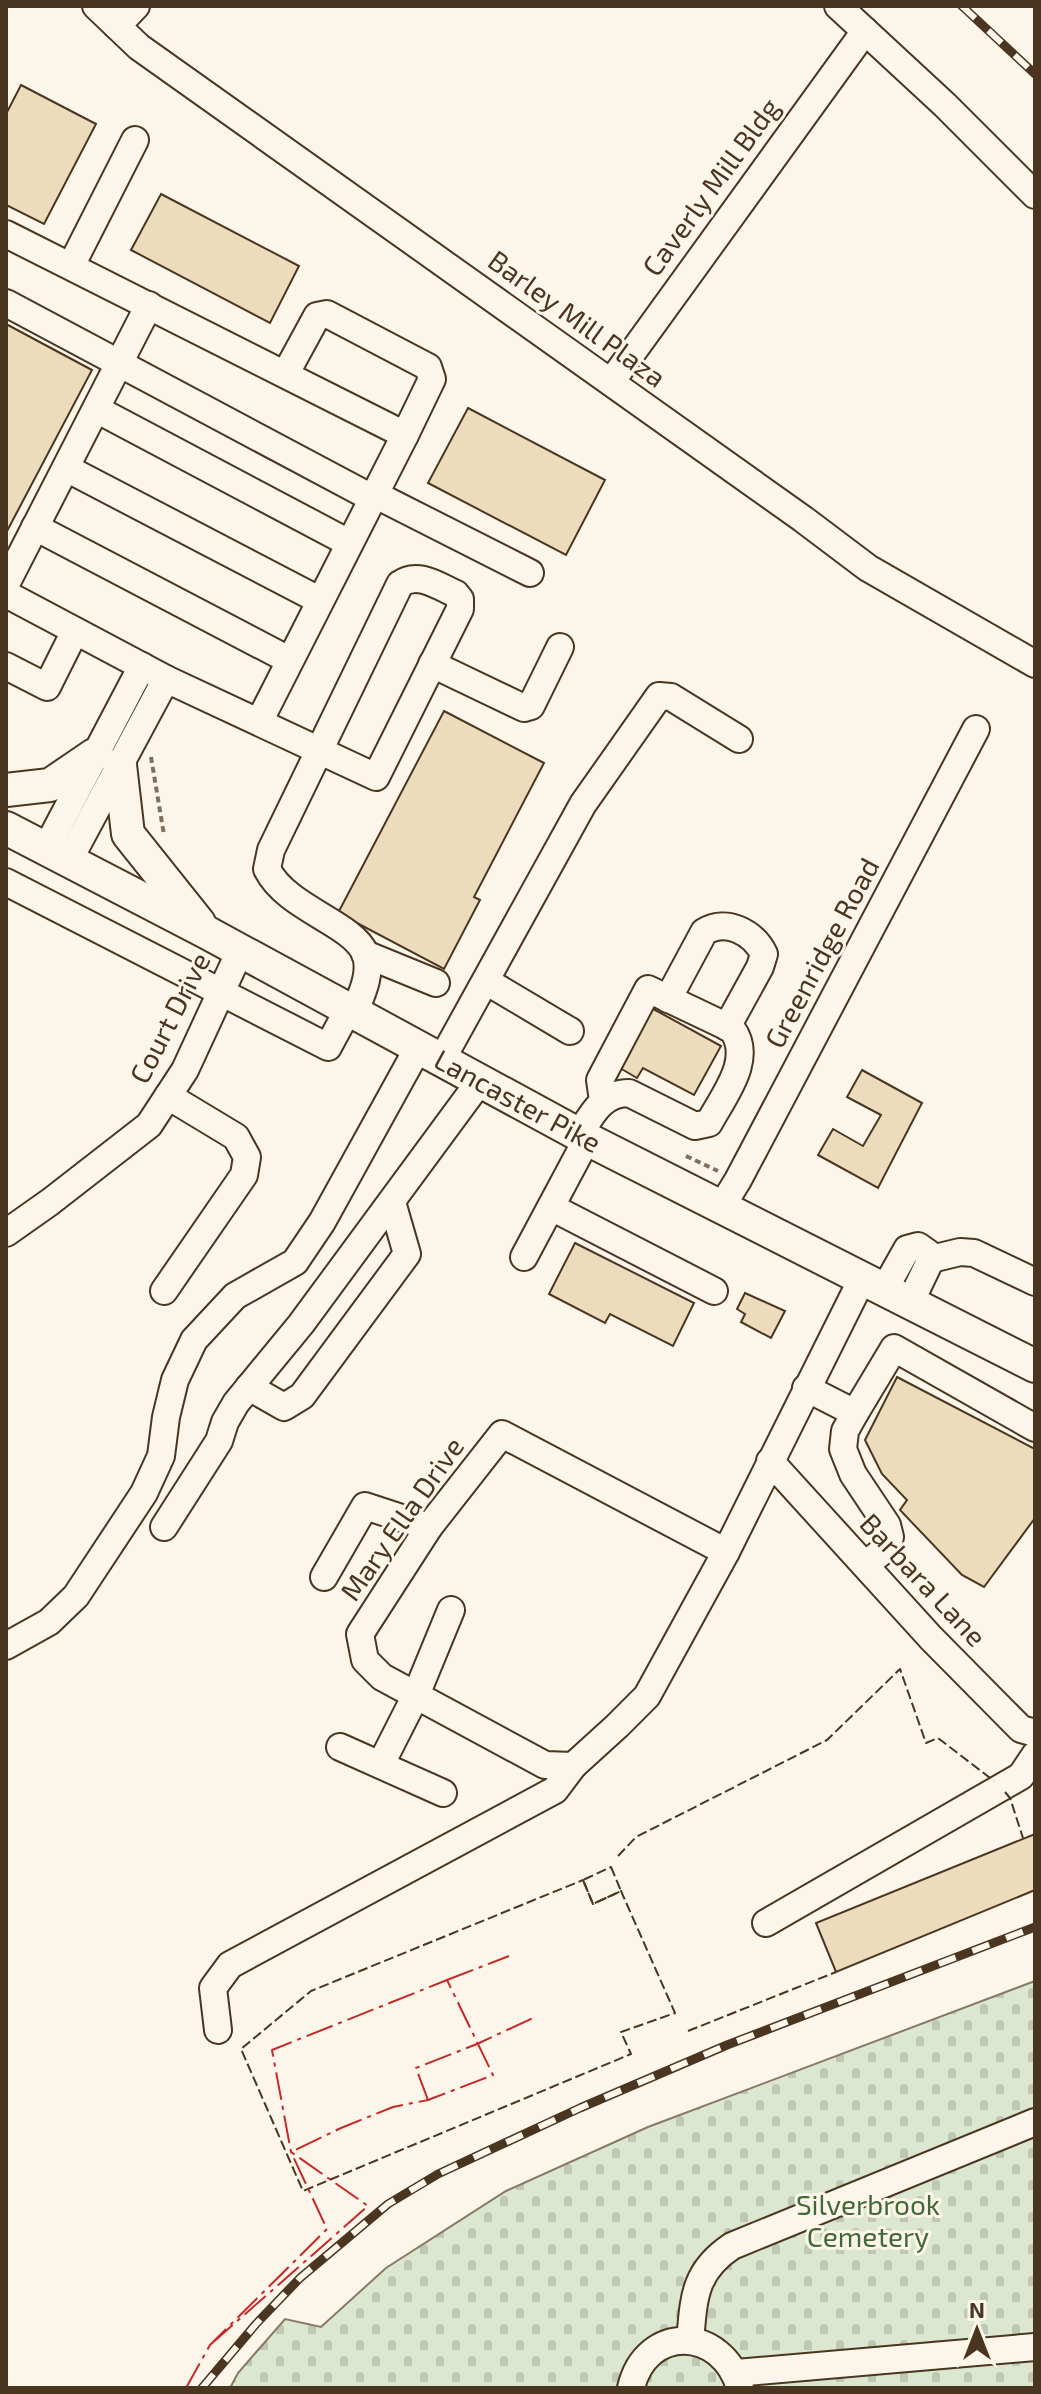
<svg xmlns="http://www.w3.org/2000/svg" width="1041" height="2394" font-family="'Exo 2',sans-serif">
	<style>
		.cemetery { fill: url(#cemetery-stones); stroke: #887966; stroke-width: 2 }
		.building { fill: #ecdcbc; stroke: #4a3520; stroke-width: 2 }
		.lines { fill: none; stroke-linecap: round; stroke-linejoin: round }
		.minor-casing { stroke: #4a3520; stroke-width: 30 }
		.major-casing { stroke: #4a3520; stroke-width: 36 }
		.path { stroke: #7f6f5c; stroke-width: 4; stroke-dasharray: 6 4; stroke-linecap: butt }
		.minor { stroke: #fbf6e9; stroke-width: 26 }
		.major { stroke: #fbf6e9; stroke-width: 32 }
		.rail-casing { stroke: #4a3520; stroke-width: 9 }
		.rail { stroke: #fbf6e9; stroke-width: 6; stroke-dasharray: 18; stroke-linecap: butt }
		.fence { stroke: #4a3520; stroke-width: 2; stroke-dasharray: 10 4; stroke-linecap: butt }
		.power { stroke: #c62828; stroke-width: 2; stroke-dasharray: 28 6 4 6; stroke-linecap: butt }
		.labels { text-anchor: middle; stroke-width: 6; stroke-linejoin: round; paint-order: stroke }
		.street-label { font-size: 28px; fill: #4a3520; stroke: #fbf6e9 }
		.park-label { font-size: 28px; fill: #436837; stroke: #fbf6e9 }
	</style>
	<defs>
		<pattern id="cemetery-stones" width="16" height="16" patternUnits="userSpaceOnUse" patternTransform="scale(2)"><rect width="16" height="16" fill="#dce7d0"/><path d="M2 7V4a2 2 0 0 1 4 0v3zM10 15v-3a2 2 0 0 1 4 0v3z" fill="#bec7b2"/></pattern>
	</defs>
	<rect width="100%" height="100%" fill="#fbf6e9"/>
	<!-- cemetery -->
	<path class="cemetery" d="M1035 1981V2388H230L238 2373 285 2319 321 2327 386 2268 506 2191 648 2127Z"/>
	<!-- building -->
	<g class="building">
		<path d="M21 85 96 124 44 224 6 205V114Z"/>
		<path d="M161 194 299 266 270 323 131 250Z"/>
		<path d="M6 324 92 370 6 533Z"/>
		<path d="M468 408 605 480 566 555 428 483Z"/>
		<path d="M444 711 544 763 474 897 480 900 444 969 338 913Z"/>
		<path d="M646 1005 721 1046 694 1095 643 1068 637 1078 613 1064Z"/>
		<path d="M862 1070 922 1103 878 1188 818 1155 833 1129 863 1146 881 1115 847 1097Z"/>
		<path d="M575 1243 694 1303 673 1346 610 1314 605 1323 549 1294Z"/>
		<path d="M745 1293 785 1311 771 1338 741 1322 745 1314 737 1309Z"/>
		<path d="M897 1377 1035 1449V1518L984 1587 962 1575 900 1510 907 1500 882 1474 865 1440Z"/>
		<path d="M1035 1834V1890L836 1972 816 1923Z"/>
	</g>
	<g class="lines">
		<!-- minor casing -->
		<g class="minor-casing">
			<g id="minor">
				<path d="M96 6 139 47 803 519 868 568 1035 664"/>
				<path d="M838 6 945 105 1035 195"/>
				<path d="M117 26 136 6"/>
				<path d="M6 234 405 435 259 722"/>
				<path d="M71 266 135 140"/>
				<path d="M6 303 372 498"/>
				<path d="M286 373 317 316 327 314 428 367 432 379 405 435"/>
				<path d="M611 382 865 31"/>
				<path d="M96 409 349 543"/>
				<path d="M66 468 319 600"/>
				<path d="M374 494 530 573"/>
				<path d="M35 527 289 660"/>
				<path d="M6 584 149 305"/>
				<path d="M6 594 166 679 376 777 460 609V599L456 594C438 586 418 571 400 584L271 850 267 869C287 909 351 922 365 953 373 972 361 996 354 1013"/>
				<path d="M432 664 524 708 531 706 560 647"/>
				<path d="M6 666 47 687 75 631"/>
				<path d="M46 849 142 666"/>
				<path d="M69 860 166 679"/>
				<path d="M6 882 328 1047 348 1010"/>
				<path d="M365 954 436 983"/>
				<path d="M486 981 570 1031"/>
				<path d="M668 999 704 932C726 918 753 932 764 954L760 967 727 1027"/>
				<path d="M441 1061 583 804 659 696 671 697 739 739"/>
				<path d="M579 1135C592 1114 602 1093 629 1093L695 1126 709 1123C724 1095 754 1059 732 1029L648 989 600 1080 603 1101"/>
				<path d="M722 1206 738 1180 976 729"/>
				<path d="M551 1207 714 1291"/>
				<path d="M6 1233 50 1202 149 1125 185 1070 240 951"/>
				<path d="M524 1257 587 1139"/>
				<path d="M931 1259 960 1252 974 1253 1035 1282"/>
				<path d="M884 1290 907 1249 918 1246 928 1253 931 1259 910 1303"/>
				<path d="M164 1291 244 1175 247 1157 236 1137 168 1096"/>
				<path d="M249 1387 284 1407 302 1396 407 1254 392 1202"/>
				<path d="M806 1388 855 1413 894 1348 1035 1428"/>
				<path d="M855 1413 845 1431 843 1449 853 1474 887 1525 890 1537 884 1550 865 1565"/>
				<path d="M502 1434 726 1552 647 1696 617 1726 573 1766 545 1765 382 1677 365 1660 360 1634 429 1527Z"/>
				<path d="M770 1461 931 1638 1021 1729 1035 1733"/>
				<path d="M164 1527 219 1441 225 1422 236 1403 301 1324 480 1081"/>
				<path d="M726 1552 862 1279"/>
				<path d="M324 1577 365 1506 429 1527"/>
				<path d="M6 1646 49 1622 76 1596 144 1493 161 1456 166 1417 175 1380 194 1340 235 1296 295 1262 322 1222 418 1048"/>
				<path d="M340 1747 443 1793"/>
				<path d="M381 1764 416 1695 451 1610"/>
				<path d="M766 1923 1021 1776 1035 1755"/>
				<path d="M218 2030 213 1988 230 1965 555 1790 573 1766"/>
				<path d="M690 2341C694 2299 693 2272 732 2246L1035 2122"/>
				<path d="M736 2373 1035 2347"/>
				<path d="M631 2388C646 2324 722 2326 740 2388"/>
			</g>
		</g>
		<!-- major casing -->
		<g class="major-casing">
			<g id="major">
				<path d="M120 765 128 834 199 923"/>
				<path d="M6 790 50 785 94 755"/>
				<path id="s1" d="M6 828 206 932 587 1139 1035 1366"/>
			</g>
		</g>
		<!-- path -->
		<g class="path">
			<path d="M151 757 164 835"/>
			<path d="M686 1156 718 1171"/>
		</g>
		<!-- minor -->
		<use href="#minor" class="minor"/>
		<!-- major -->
		<use href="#major" class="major"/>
		<!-- rail casing -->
		<g class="rail-casing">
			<g id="rail">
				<path d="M962 6 1035 74"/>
				<path d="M202 2388 256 2324 300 2278 388 2204 438 2174 580 2108 727 2045 1035 1927"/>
			</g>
		</g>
		<!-- rail -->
		<use href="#rail" class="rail"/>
		<!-- fence -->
		<g class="fence">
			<path d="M1005 1792 1010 1798 1023 1838"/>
			<path d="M618 1856 636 1837 827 1740 900 1669 926 1743 938 1738 994 1781"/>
			<path d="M611 1867 621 1891 593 1904 583 1880Z"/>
			<path d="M583 1880 593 1904 621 1891 675 2013 621 2032 631 2054 303 2191 241 2049 311 1991Z"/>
			<path d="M688 2031 836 1972"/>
		</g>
		<!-- power -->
		<g class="power">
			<path d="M447 1980 509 1956"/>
			<path d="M428 2100 416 2068 477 2044 533 2018"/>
			<path d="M186 2388 210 2345 327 2229 291 2152 272 2050 447 1980 493 2075 428 2100 393 2107 341 2128 291 2152 368 2206 210 2345"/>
		</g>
	</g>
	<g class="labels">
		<!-- street labels -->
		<g class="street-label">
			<text transform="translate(711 187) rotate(-54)" y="10">Caverly Mill Bldg</text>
			<text transform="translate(577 319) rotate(36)" y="10">Barley Mill Plaza</text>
			<text transform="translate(822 953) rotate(-62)" y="10">Greenridge Road</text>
			<text transform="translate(170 1018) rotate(-63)" y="10">Court Drive</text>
			<text dy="10" stroke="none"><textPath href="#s1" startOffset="580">Lancaster Pike</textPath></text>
			<text transform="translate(402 1519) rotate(-55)" y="10">Mary Ella Drive</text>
			<text transform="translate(923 1580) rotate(47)" y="10">Barbara Lane</text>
		</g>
		<!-- park labels -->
		<g class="park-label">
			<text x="868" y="2215">Silverbrook<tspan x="868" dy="32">Cemetery</tspan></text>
		</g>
	</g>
	<!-- border -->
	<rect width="1041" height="2394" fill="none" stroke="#4a3520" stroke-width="16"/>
	<!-- north arrow -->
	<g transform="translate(977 2330)" stroke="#fbf6e9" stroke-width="6" paint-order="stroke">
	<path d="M0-6L14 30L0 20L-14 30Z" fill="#4a3520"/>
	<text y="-12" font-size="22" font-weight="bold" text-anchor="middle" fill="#4a3520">N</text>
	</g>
</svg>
